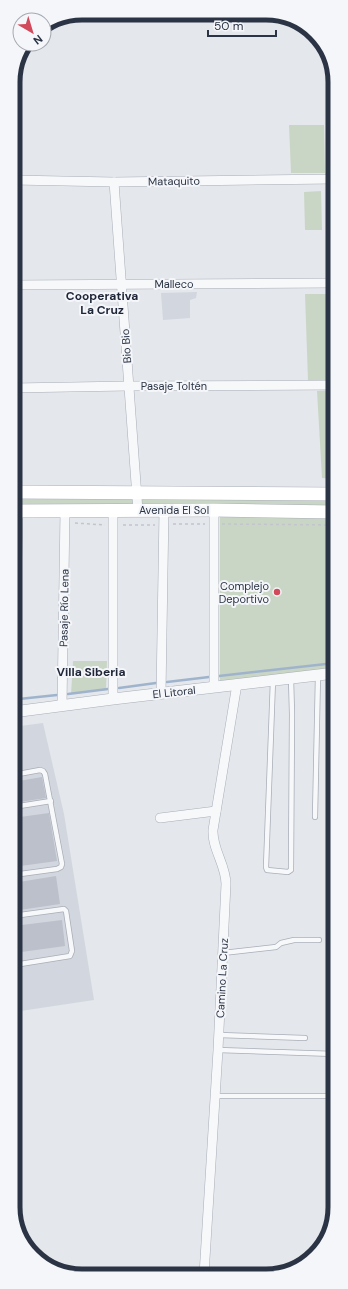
<svg xmlns="http://www.w3.org/2000/svg" width="348" height="1289" font-family="'DM Sans',sans-serif">
	<style>
		.built { fill: #d2d6de }
		.green { fill: #c9d6c5 }
		.lines { fill: none; stroke-linecap: round; stroke-linejoin: round }
		.stream { stroke: #9fb4cc; stroke-width: 2.5 }
		.building { fill: #bbc0ca }
		.service-casing { stroke: #a9aeb7; stroke-width: 6 }
		.minor-casing { stroke: #a9aeb7; stroke-width: 10 }
		.tertiary-casing { stroke: #a9aeb7; stroke-width: 12 }
		.secondary-casing { stroke: #a9aeb7; stroke-width: 14 }
		.path { stroke: #c2c5cb; stroke-width: 1.5; stroke-dasharray: 3 3; stroke-linecap: butt }
		.service { stroke: #f7f8fa; stroke-width: 4.5 }
		.minor { stroke: #f7f8fa; stroke-width: 9 }
		.tertiary { stroke: #f7f8fa; stroke-width: 11 }
		.secondary { stroke: #fff; stroke-width: 13 }
		.poi-dot { fill: #d1495b; stroke: #f4f6f9; stroke-width: 1.5 }
		.labels { text-anchor: middle; stroke-width: 4; stroke-linejoin: round; paint-order: stroke }
		.street-label { font-size: 11px; fill: #2b3445; stroke: #f4f6f9 }
		.poi-label { font-size: 11px; fill: #2b3445; stroke: #f4f6f9; text-anchor: end }
		.neighbourhood-label { font-size: 12px; font-weight: bold; fill: #1d2536; stroke: #f4f6f9 }
		.rim { fill: none; stroke: #2b3445; stroke-width: 5 }
	</style>
	<rect width="100%" height="100%" fill="#e4e7ec"/>
	<!-- built -->
	<g class="built">
		<path d="M197 292 196 298 190 300V318L163 320 161 293Z"/>
		<path d="M43 723 64 814 94 1000 14 1012 13 727Z"/>
	</g>
	<!-- green -->
	<g class="green">
		<path d="M289 125H324L325 173H291Z"/>
		<path d="M321 191 322 230H305L304 192Z"/>
		<path d="M305 294H333L334 300 335 381H308Z"/>
		<path d="M335 390V479L322 478 317 391Z"/>
		<path d="M13 494 335 496V507L13 510Z"/>
		<path d="M220 515 335 516V668L220 685Z"/>
		<path d="M73 661H107L106 690 71 694Z"/>
	</g>
	<g class="lines">
		<!-- stream -->
		<g class="stream">
			<path d="M219 676 335 663"/>
			<path d="M167 682 209 677"/>
			<path d="M119 688 156 683"/>
			<path d="M68 694 108 689"/>
			<path d="M19 699 57 695"/>
		</g>
	</g>
	<!-- building -->
	<g class="building">
		<path d="M42 777 46 798 13 803V782Z"/>
		<path d="M49 813 57 861 13 867V818Z"/>
		<path d="M56 876 60 904 13 911V883Z"/>
		<path d="M62 920 65 946 14 953V926Z"/>
	</g>
	<g class="lines">
		<!-- service casing -->
		<g class="service-casing">
			<g id="service">
				<path d="M273 680 266 867 267 870 288 872 291 870 292 714 291 678"/>
				<path d="M13 775 40 770 43 771 45 774 62 864 61 867 57 869 13 875"/>
				<path d="M13 807 51 801"/>
				<path d="M315 817 318 675"/>
				<path d="M13 916 64 909 66 911 72 951 70 956 14 965"/>
				<path d="M223 953 276 947 281 943 294 940H319"/>
				<path d="M219 1035 305 1038"/>
				<path d="M218 1050 335 1054"/>
				<path d="M215 1096H335"/>
			</g>
		</g>
		<!-- minor casing -->
		<g class="minor-casing">
			<g id="minor">
				<path d="M13 180 114 182 334 179"/>
				<path d="M114 182 138 511"/>
				<path d="M13 285 334 283"/>
				<path d="M13 388 128 386 335 385"/>
				<path d="M214 510V687"/>
				<path d="M113 511V699"/>
				<path d="M161 693 164 510"/>
				<path d="M62 706 65 511"/>
				<path d="M14 712 18 511"/>
				<path d="M160 818 216 811"/>
				<path d="M204 1275 218 1050 226 884C226 865 212 849 213 830L237 684"/>
			</g>
		</g>
		<!-- tertiary casing -->
		<g class="tertiary-casing">
			<path id="tertiary" d="M13 712 113 699 335 673"/>
		</g>
		<!-- secondary casing -->
		<g class="secondary-casing">
			<g id="secondary">
				<path d="M13 492 335 494"/>
				<path d="M13 511 214 510 335 512"/>
			</g>
		</g>
		<!-- path -->
		<g class="path">
			<path d="M75 523 105 525"/>
			<path d="M173 524H205"/>
			<path d="M222 524 335 525"/>
			<path d="M123 525H155"/>
		</g>
		<!-- service -->
		<use href="#service" class="service"/>
		<!-- minor -->
		<use href="#minor" class="minor"/>
		<!-- tertiary -->
		<use href="#tertiary" class="tertiary"/>
		<!-- secondary -->
		<use href="#secondary" class="secondary"/>
	</g>
	<!-- markers -->
	<circle class="poi-dot" cx="277" cy="592" r="4"/>
	<g class="labels">
		<!-- street labels -->
		<g class="street-label">
			<text transform="translate(174 181) rotate(-1)" y="4">Mataquito</text>
			<text x="174" y="288">Malleco</text>
			<text transform="translate(126 346) rotate(-94)" y="4">Bio Bio</text>
			<text x="174" y="390">Pasaje Toltén</text>
			<text x="174" y="514">Avenida El Sol</text>
			<text transform="translate(64 608) rotate(-89)" y="4">Pasaje Río Lena</text>
			<text transform="translate(174 692) rotate(-6)" y="4">El Litoral</text>
			<text transform="translate(222 978) rotate(-87)" y="4">Camino La Cruz</text>
		</g>
		<!-- poi labels -->
		<g class="poi-label">
			<text x="269" y="590">Complejo<tspan x="269" dy="13">Deportivo</tspan></text>
		</g>
		<!-- neighbourhood labels -->
		<g class="neighbourhood-label">
			<text x="102" y="300">Cooperativa<tspan x="102" dy="14">La Cruz</tspan></text>
			<text x="91" y="676">Villa Siberia</text>
		</g>
	</g>
	<!-- crop -->
	<path d="M0 0H348V1289H0ZM82 20H266A62 62 0 0 1 328 82V1207A62 62 0 0 1 266 1269H82A62 62 0 0 1 20 1207V82A62 62 0 0 1 82 20Z" fill="#f4f6f9" fill-rule="evenodd"/>
	<path class="rim" d="M82 20H266A62 62 0 0 1 328 82V1207A62 62 0 0 1 266 1269H82A62 62 0 0 1 20 1207V82A62 62 0 0 1 82 20Z"/>
	<!-- north arrow -->
	<g transform="translate(32 32) rotate(142)"><circle r="19" fill="#f4f6f9" stroke="#a4a8b1"/>
	<path d="M0-3L7 15L0 10L-7 15Z" fill="#d1495b"/>
	<text y="-6" font-size="11" font-weight="bold" text-anchor="middle" fill="#2b3445">N</text>
	</g>
	<!-- scale -->
	<path d="M208 30v6h68v-6" fill="none" stroke="#2b3445" stroke-width="2"/>
	<text x="214" y="30" font-size="12" fill="#2b3445" stroke="#f4f6f9" stroke-width="3" paint-order="stroke">50 m</text>
</svg>
